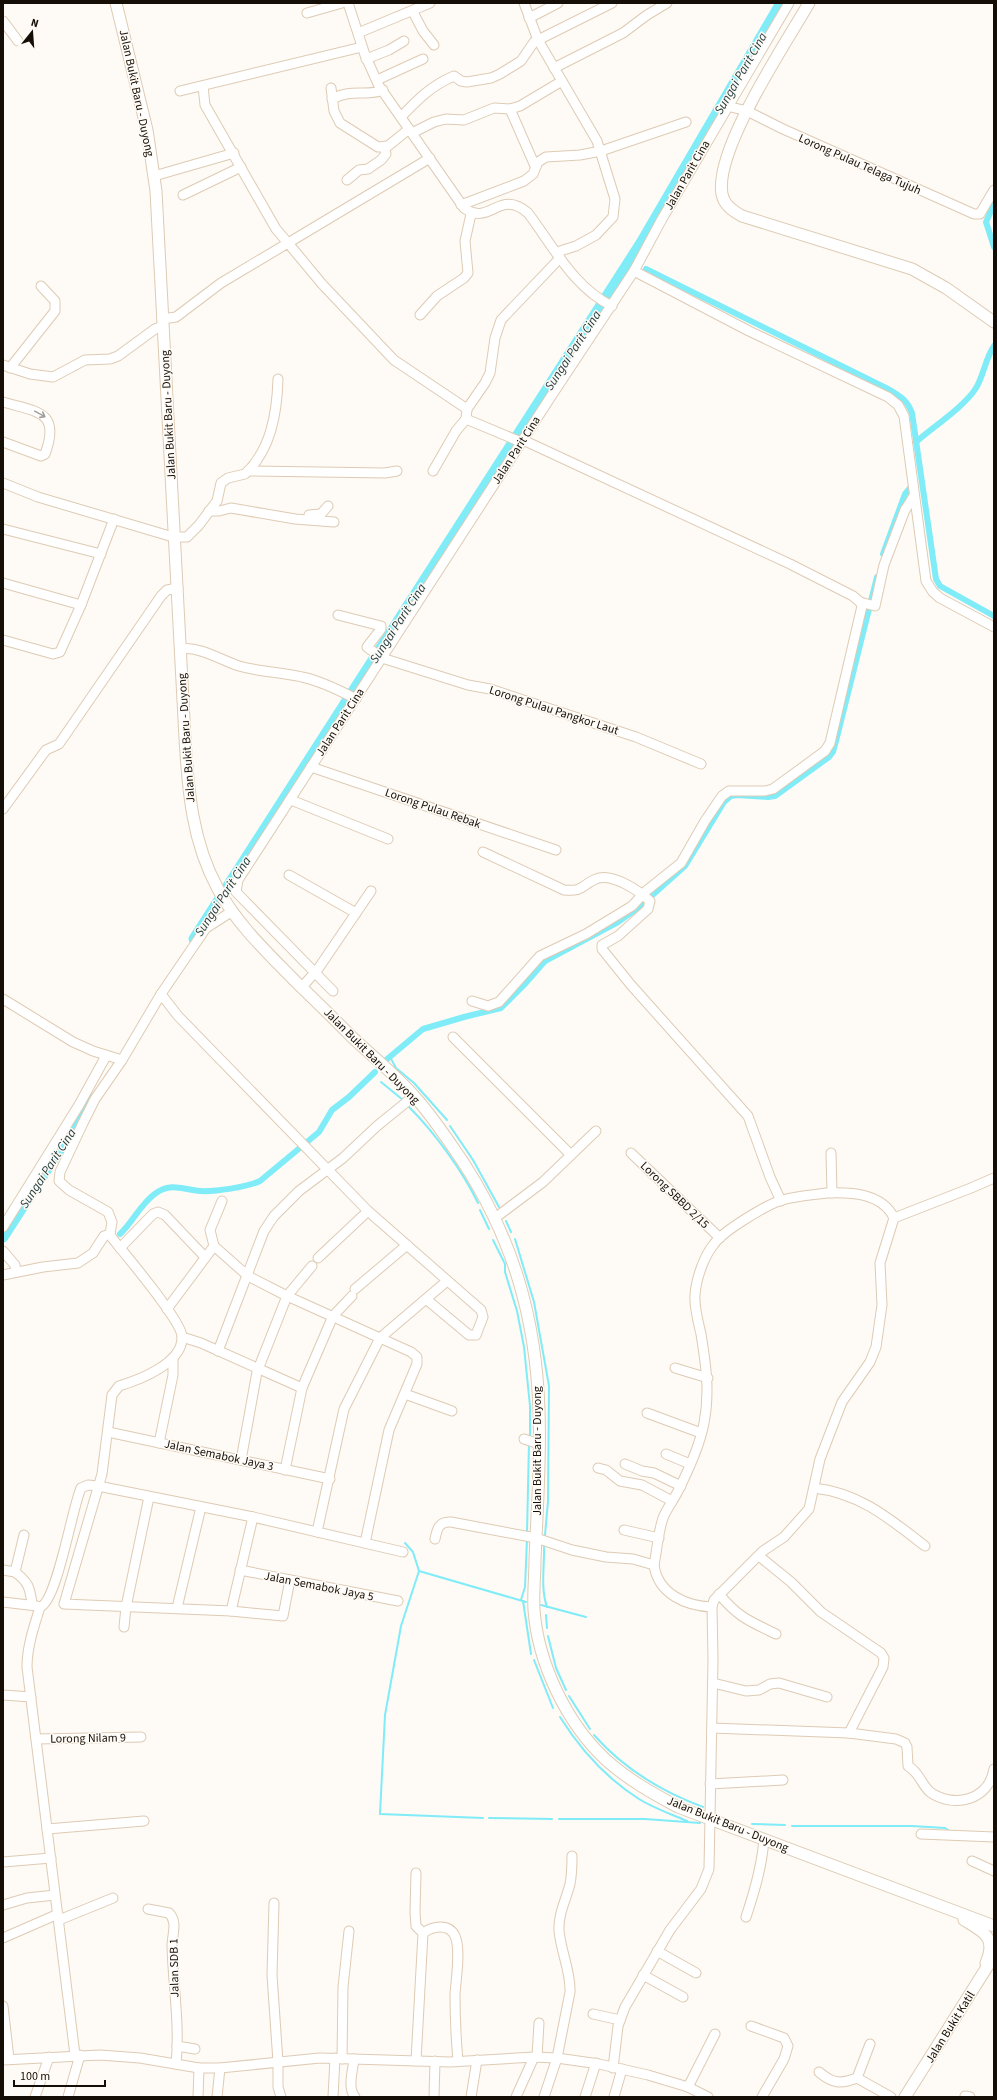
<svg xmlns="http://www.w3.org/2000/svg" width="997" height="2100" font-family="'Source Sans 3',sans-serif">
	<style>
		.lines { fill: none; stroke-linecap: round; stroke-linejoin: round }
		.stream { stroke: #7fecf8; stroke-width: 2 }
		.canal { stroke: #7fecf8; stroke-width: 6 }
		.river { stroke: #7fecf8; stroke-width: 11 }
		.minor-casing { stroke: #decbb4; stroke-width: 11 }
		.major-casing { stroke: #decbb4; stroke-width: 13 }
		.minor { stroke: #fff; stroke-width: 9 }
		.major { stroke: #fff; stroke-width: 11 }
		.oneway { stroke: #a19f9b }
		.labels { text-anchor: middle; stroke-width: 3; stroke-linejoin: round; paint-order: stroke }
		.street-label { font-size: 12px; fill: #140e06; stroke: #fefaf5 }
		.water-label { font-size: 13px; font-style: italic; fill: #253e41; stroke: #fefaf5 }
	</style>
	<rect width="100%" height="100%" fill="#fefaf5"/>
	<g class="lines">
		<!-- stream -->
		<g class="stream">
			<path d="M390 1057 396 1068 414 1083 447 1120"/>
			<path d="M381 1082 403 1100"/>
			<path d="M409 1107C435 1133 462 1170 478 1203"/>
			<path d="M450 1126 473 1160 499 1207"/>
			<path d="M480 1210 489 1229"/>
			<path d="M506 1221 511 1232"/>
			<path d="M515 1239 534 1302 549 1386 548 1501 545 1535"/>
			<path d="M493 1240 505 1264V1272L517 1311 524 1347 530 1406V1439"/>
			<path d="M527 1533 529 1443"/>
			<path d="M405 1543 413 1552 419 1571"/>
			<path d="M544 1543C545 1564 540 1587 547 1607"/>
			<path d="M521 1600 525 1587 527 1539"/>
			<path d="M523 1601 531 1654"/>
			<path d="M541 1605 586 1617"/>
			<path d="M546 1615 547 1628"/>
			<path d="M548 1636 556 1668 566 1690"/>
			<path d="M534 1660 553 1708"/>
			<path d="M569 1696 590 1729"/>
			<path d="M560 1717C580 1749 606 1778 639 1799 653 1808 671 1814 687 1821"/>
			<path d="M594 1735C624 1769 660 1791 703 1807"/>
			<path d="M483 1818 380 1814 385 1715 401 1626 419 1571 526 1602"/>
			<path d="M489 1818 552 1819"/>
			<path d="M559 1819H645L700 1823"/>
			<path d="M752 1824 785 1825"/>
			<path d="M792 1826H912L945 1828 951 1832"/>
		</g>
		<!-- canal -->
		<g class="canal">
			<path d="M994 204 986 222 994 247"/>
			<path d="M646 269 888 389C900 396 907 400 912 413L936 579 940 586 994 616"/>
			<path d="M916 442C933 427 965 406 976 388 984 375 985 359 994 346"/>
			<path d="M883 554 905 494 910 488"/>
			<path d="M386 1060 423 1029 464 1017 501 1008 524 985 545 961 618 922 639 907 685 866 724 802 731 796 737 795 768 797 775 796 829 757 833 752 837 737 877 577"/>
			<path d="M120 1234C133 1222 141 1203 156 1193 172 1182 184 1190 200 1191 215 1192 247 1187 260 1181L319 1132 332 1110 349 1097 375 1072"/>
		</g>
		<!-- river -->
		<g class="river">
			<path d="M194 939 641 243 781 3"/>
			<path d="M3 1237 92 1099"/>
		</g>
		<!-- minor casing -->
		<g class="minor-casing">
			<g id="minor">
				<path d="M348 3 365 55 379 86 464 208C490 227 499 188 528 213 553 246 574 288 612 306"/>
				<path d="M524 3 538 40 597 141 615 199 613 217 596 235 576 246 557 252"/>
				<path d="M413 12 423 31 434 45"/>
				<path d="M307 13 342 3"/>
				<path d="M529 18 558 3"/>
				<path d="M3 21 18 41"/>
				<path d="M358 33 430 3"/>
				<path d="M366 59 389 50 404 41"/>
				<path d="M554 68 623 33 647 15 667 3"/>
				<path d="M377 80 423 59"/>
				<path d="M203 86 205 105 276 229 288 243 430 158"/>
				<path d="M331 88 334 111 340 123 378 147 388 146 409 129"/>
				<path d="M180 91 362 47"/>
				<path d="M332 99C351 88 368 97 383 90"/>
				<path d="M727 106 747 111 783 129 974 214H980L981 212 994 190"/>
				<path d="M510 109 535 166"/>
				<path d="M401 117C417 100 432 85 454 76L461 81 467 82 491 78 500 74 521 61 534 42 612 3"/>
				<path d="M412 133 434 122 446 119 464 120 494 108 510 109 520 106 562 81"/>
				<path d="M154 176 234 153"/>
				<path d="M347 180 359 170 368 169 381 160 386 154 384 147"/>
				<path d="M183 195 241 167"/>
				<path d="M461 205 524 181 533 174 538 162 546 157 580 155 601 151 686 122"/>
				<path d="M634 271 749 331 888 397 898 405 904 416 926 581 933 592 940 598 994 627"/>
				<path d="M420 315 437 296 464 278 468 273 465 241 471 214"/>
				<path d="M162 319 176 317 221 283 288 243 322 284 394 360 467 409 466 419 456 431 433 471"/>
				<path d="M3 365 30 374 53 377 85 360 110 359 118 356 155 329 163 326"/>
				<path d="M10 368 55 311V301L41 286"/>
				<path d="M3 402C37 412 61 411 45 454L41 456 3 442"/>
				<path d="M467 409 485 383 490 373 495 338 501 320 560 258"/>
				<path d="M466 419 521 442"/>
				<path d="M248 471 385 473 397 471"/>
				<path d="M3 483 38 497 173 537H187L199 525 217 501 221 483 228 478 245 474C271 450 277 413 278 379"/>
				<path d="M209 511H219L231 508 295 519 334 522"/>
				<path d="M309 515 321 514 328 506"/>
				<path d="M3 529 101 554"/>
				<path d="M3 583 81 605"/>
				<path d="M860 602 875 606 884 565 905 510 914 496"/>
				<path d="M338 615 381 626V629L367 647 382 658 468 685 490 689 636 737 701 764"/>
				<path d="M3 640 53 654 60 652 81 605 114 519"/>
				<path d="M181 649C199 646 221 660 239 666 260 672 281 672 302 677 321 681 339 690 356 699"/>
				<path d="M311 767 556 850"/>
				<path d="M291 800 388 839"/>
				<path d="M3 809 46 750 59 744 161 596 167 590 178 588"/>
				<path d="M483 852 564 890C584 892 581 885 596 879 612 872 639 891 650 901L648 909 618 936 602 945V949L631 985 748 1116 770 1177 781 1201"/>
				<path d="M289 875 356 913"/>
				<path d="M302 987 318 969 371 891"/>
				<path d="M333 991 236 892 238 880 550 398 634 271 662 219 789 3"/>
				<path d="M161 994 178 1016 368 1211 481 1310 483 1317 476 1335H469L426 1299"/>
				<path d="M3 999 73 1042 93 1051 122 1060 161 994 206 928 231 912"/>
				<path d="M472 1001 488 1006 499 1002 540 956 586 934 632 906 646 891 681 863 705 821 722 796 729 791H765L773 789 825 751 830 743 862 606 860 602 853 596 790 564 523 440"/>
				<path d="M453 1037 571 1155"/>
				<path d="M122 1060 95 1099 83 1123 60 1172 59 1181 69 1190 108 1212 112 1222 110 1234 112 1238C125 1254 180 1319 182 1336 184 1363 139 1380 119 1386L112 1395 102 1474 64 1604 231 1611 283 1616 290 1580"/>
				<path d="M631 1153 720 1238"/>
				<path d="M831 1153 832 1193"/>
				<path d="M222 1201 210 1230 214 1246 248 1276 287 1296 411 1352 417 1357V1364L389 1430 365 1543"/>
				<path d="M495 1218 543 1182 596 1131"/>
				<path d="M894 1218 971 1188 994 1178"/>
				<path d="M3 1227 79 1105 106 1056"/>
				<path d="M120 1248 153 1214 158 1212 165 1215 205 1257"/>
				<path d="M3 1251 15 1265 16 1272"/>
				<path d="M318 1258 368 1211"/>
				<path d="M3 1275 43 1267 78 1263 93 1253 104 1236 110 1234"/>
				<path d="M355 1289 407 1245"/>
				<path d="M167 1309 214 1246"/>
				<path d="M182 1337 201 1343 302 1388"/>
				<path d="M218 1351 264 1231 274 1216 299 1191 343 1158 377 1126 414 1096"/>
				<path d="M675 1368 708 1378"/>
				<path d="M405 1394 452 1411"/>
				<path d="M647 1413 701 1433"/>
				<path d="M108 1432 330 1479"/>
				<path d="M524 1439 539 1444"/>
				<path d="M159 1443 173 1375V1358"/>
				<path d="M666 1454 690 1464"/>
				<path d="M241 1460 257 1372 287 1296 312 1266"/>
				<path d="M625 1464 642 1471 654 1473 681 1486"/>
				<path d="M598 1468 606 1470 620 1481 642 1485 672 1501"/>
				<path d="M285 1470 302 1388 333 1316 352 1296"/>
				<path d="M814 1488C860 1493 890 1519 925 1546"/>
				<path d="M624 1530 659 1538"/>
				<path d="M317 1532 344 1409 380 1338 447 1281"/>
				<path d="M435 1539C437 1529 439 1521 451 1522L536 1538 572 1550 606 1557 633 1559 654 1565"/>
				<path d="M759 1556 791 1582 821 1612 881 1653 884 1658 883 1667 849 1733"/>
				<path d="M3 1570 15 1572 24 1535"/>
				<path d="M240 1570 398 1601"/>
				<path d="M15 1572C28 1582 30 1587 32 1604"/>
				<path d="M719 1594C738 1617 749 1621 776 1634"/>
				<path d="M3 1602 37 1606"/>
				<path d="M177 1608 201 1507"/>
				<path d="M231 1611 253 1517"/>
				<path d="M124 1627 126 1607 149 1497"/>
				<path d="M713 1683 746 1691 759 1690 770 1684 779 1683 827 1697"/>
				<path d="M3 1695 31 1697"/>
				<path d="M712 1728 849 1733 896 1739 905 1743 907 1747 908 1766C920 1773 921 1784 930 1792 954 1809 989 1800 994 1769"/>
				<path d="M36 1739 141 1737"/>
				<path d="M710 1784 783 1780"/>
				<path d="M47 1829 144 1821"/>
				<path d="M921 1834 994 1837"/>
				<path d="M972 1861 994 1871"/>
				<path d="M3 1862 51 1858"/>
				<path d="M274 1903 272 1975 278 2062V2087L281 2097"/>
				<path d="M3 1905 27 1898 55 1895"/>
				<path d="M148 1909 169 1913C178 1922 172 1935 172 1946 173 1985 180 2025 176 2064"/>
				<path d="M746 1917C755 1890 762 1866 764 1839"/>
				<path d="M59 1920 113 1898"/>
				<path d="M423 1933C433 1926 449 1923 455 1936 461 1949 456 1979 455 1994 455 2017 456 2039 458 2061"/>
				<path d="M3 1938 58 1914"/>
				<path d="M657 1951 696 1973"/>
				<path d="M643 1975 683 1997"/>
				<path d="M3 2006 9 2059"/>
				<path d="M593 2014 620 2020"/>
				<path d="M751 2026 784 2038 788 2046 784 2059 762 2097"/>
				<path d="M870 2044 857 2078 891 2097"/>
				<path d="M177 2046 195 2049"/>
				<path d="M75 2055 27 1667C27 1646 34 1627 40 1607 57 1602 72 1508 81 1488L88 1485 98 1486 253 1517 403 1552"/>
				<path d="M537 2057 539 2023"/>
				<path d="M342 2059 343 1987 349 1931"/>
				<path d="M354 2059C353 2070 347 2088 355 2097"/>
				<path d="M3 2060 100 2055 140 2058 199 2068H220L320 2058 450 2062 534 2057 557 2058 599 2064 648 2075 688 2087 708 2097"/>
				<path d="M416 2061 423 1933 416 1926 415 1912 416 1873"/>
				<path d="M613 2068 618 2026 625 2007 670 1930 701 1889 709 1869 713 1659 712 1607 714 1600 763 1551 784 1537 809 1509 820 1459 842 1402 870 1362 876 1347 882 1305 880 1263 894 1218C882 1193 851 1192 827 1193 812 1195 797 1196 782 1200 766 1205 723 1231 714 1244 704 1256 696 1279 695 1295 694 1307 698 1321 701 1334 706 1365 710 1392 704 1423 700 1445 689 1469 679 1489 675 1498 667 1508 663 1518 658 1533 657 1550 654 1565 658 1594 686 1606 712 1607"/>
				<path d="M819 2072C833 2084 841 2084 857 2078"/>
				<path d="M688 2087 715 2034"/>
				<path d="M965 2096 970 2097"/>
				<path d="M35 2097 49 2057"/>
				<path d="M68 2097 80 2055"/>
				<path d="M198 2097 199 2068"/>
				<path d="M217 2097 220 2068"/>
				<path d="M333 2097 335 2058"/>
				<path d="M434 2097 435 2061"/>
				<path d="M471 2097 477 2060"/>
				<path d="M516 2097 534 2057"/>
				<path d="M544 2097 557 2058 570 1992C571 1972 561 1952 559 1931 558 1914 566 1900 570 1884 572 1874 572 1865 572 1856"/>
				<path d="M585 2097 596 2063"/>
				<path d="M614 2097 622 2069"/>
			</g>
		</g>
		<!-- major casing -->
		<g class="major-casing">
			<g id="major">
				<path d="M116 3 147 130 156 191 185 738C188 790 192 842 218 889 238 926 269 954 298 984 316 1001 334 1019 352 1037 373 1057 396 1075 415 1097 433 1117 448 1140 463 1162 513 1239 536 1318 539 1410 541 1459 537 1510 535 1560 535 1576 533 1593 534 1610 538 1663 566 1722 605 1759 627 1779 652 1793 678 1807L994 1926"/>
				<path d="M809 3C786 43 714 150 722 194 724 205 733 211 742 216L912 269 946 288 994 322"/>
				<path d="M964 1920C984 1932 997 1937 986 1963"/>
				<path d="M905 2097 994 1956"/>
			</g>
		</g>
		<!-- minor -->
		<use href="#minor" class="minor"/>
		<!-- major -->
		<use href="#major" class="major"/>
	</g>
	<!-- one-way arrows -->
	<defs><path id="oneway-shaft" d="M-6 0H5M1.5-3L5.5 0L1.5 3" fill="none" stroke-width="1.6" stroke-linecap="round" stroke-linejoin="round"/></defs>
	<use class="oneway" href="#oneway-shaft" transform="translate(40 414) rotate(29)"/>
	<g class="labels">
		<!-- street labels -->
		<g class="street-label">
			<text transform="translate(137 93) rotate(78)" y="4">Jalan Bukit Baru - Duyong</text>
			<text transform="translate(860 164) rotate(24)" y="4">Lorong Pulau Telaga Tujuh</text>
			<text transform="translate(687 175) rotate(-60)" y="4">Jalan Parit Cina</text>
			<text transform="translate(168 415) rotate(-93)" y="4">Jalan Bukit Baru - Duyong</text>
			<text transform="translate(516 450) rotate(-57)" y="4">Jalan Parit Cina</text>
			<text transform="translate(554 710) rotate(18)" y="4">Lorong Pulau Pangkor Laut</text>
			<text transform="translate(340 722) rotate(-57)" y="4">Jalan Parit Cina</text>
			<text transform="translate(186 738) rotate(-94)" y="4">Jalan Bukit Baru - Duyong</text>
			<text transform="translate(433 808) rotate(19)" y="4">Lorong Pulau Rebak</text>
			<text transform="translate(372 1056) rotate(45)" y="4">Jalan Bukit Baru - Duyong</text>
			<text transform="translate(675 1195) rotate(44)" y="4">Lorong SBBD 2/15</text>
			<text transform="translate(537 1451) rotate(-90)" y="4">Jalan Bukit Baru - Duyong</text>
			<text transform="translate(219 1455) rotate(12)" y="4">Jalan Semabok Jaya 3</text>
			<text transform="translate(319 1586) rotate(11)" y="4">Jalan Semabok Jaya 5</text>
			<text transform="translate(88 1738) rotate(-1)" y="4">Lorong Nilam 9</text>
			<text transform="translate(728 1824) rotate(22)" y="4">Jalan Bukit Baru - Duyong</text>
			<text transform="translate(174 1968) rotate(-91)" y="4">Jalan SDB 1</text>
			<text transform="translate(950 2027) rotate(-58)" y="4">Jalan Bukit Katil</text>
		</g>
		<!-- water labels -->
		<g class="water-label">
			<text transform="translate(740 73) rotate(-60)" y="5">Sungai Parit Cina</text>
			<text transform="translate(572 350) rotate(-57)" y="5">Sungai Parit Cina</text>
			<text transform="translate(397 623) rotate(-57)" y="5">Sungai Parit Cina</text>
			<text transform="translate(222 896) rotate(-57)" y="5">Sungai Parit Cina</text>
			<text transform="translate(47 1168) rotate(-57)" y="5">Sungai Parit Cina</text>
		</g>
	</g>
	<!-- border -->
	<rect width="997" height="2100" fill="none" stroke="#140e06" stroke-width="8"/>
	<!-- north arrow -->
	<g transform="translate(32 32) rotate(17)" stroke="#fefaf5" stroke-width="3" paint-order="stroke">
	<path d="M0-3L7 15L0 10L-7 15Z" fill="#140e06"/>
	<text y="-6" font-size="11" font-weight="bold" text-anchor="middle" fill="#140e06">N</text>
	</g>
	<!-- scale -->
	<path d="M14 2080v6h91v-6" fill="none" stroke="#140e06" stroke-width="2"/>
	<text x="20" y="2080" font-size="12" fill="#140e06" stroke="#fefaf5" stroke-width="3" paint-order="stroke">100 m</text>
</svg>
